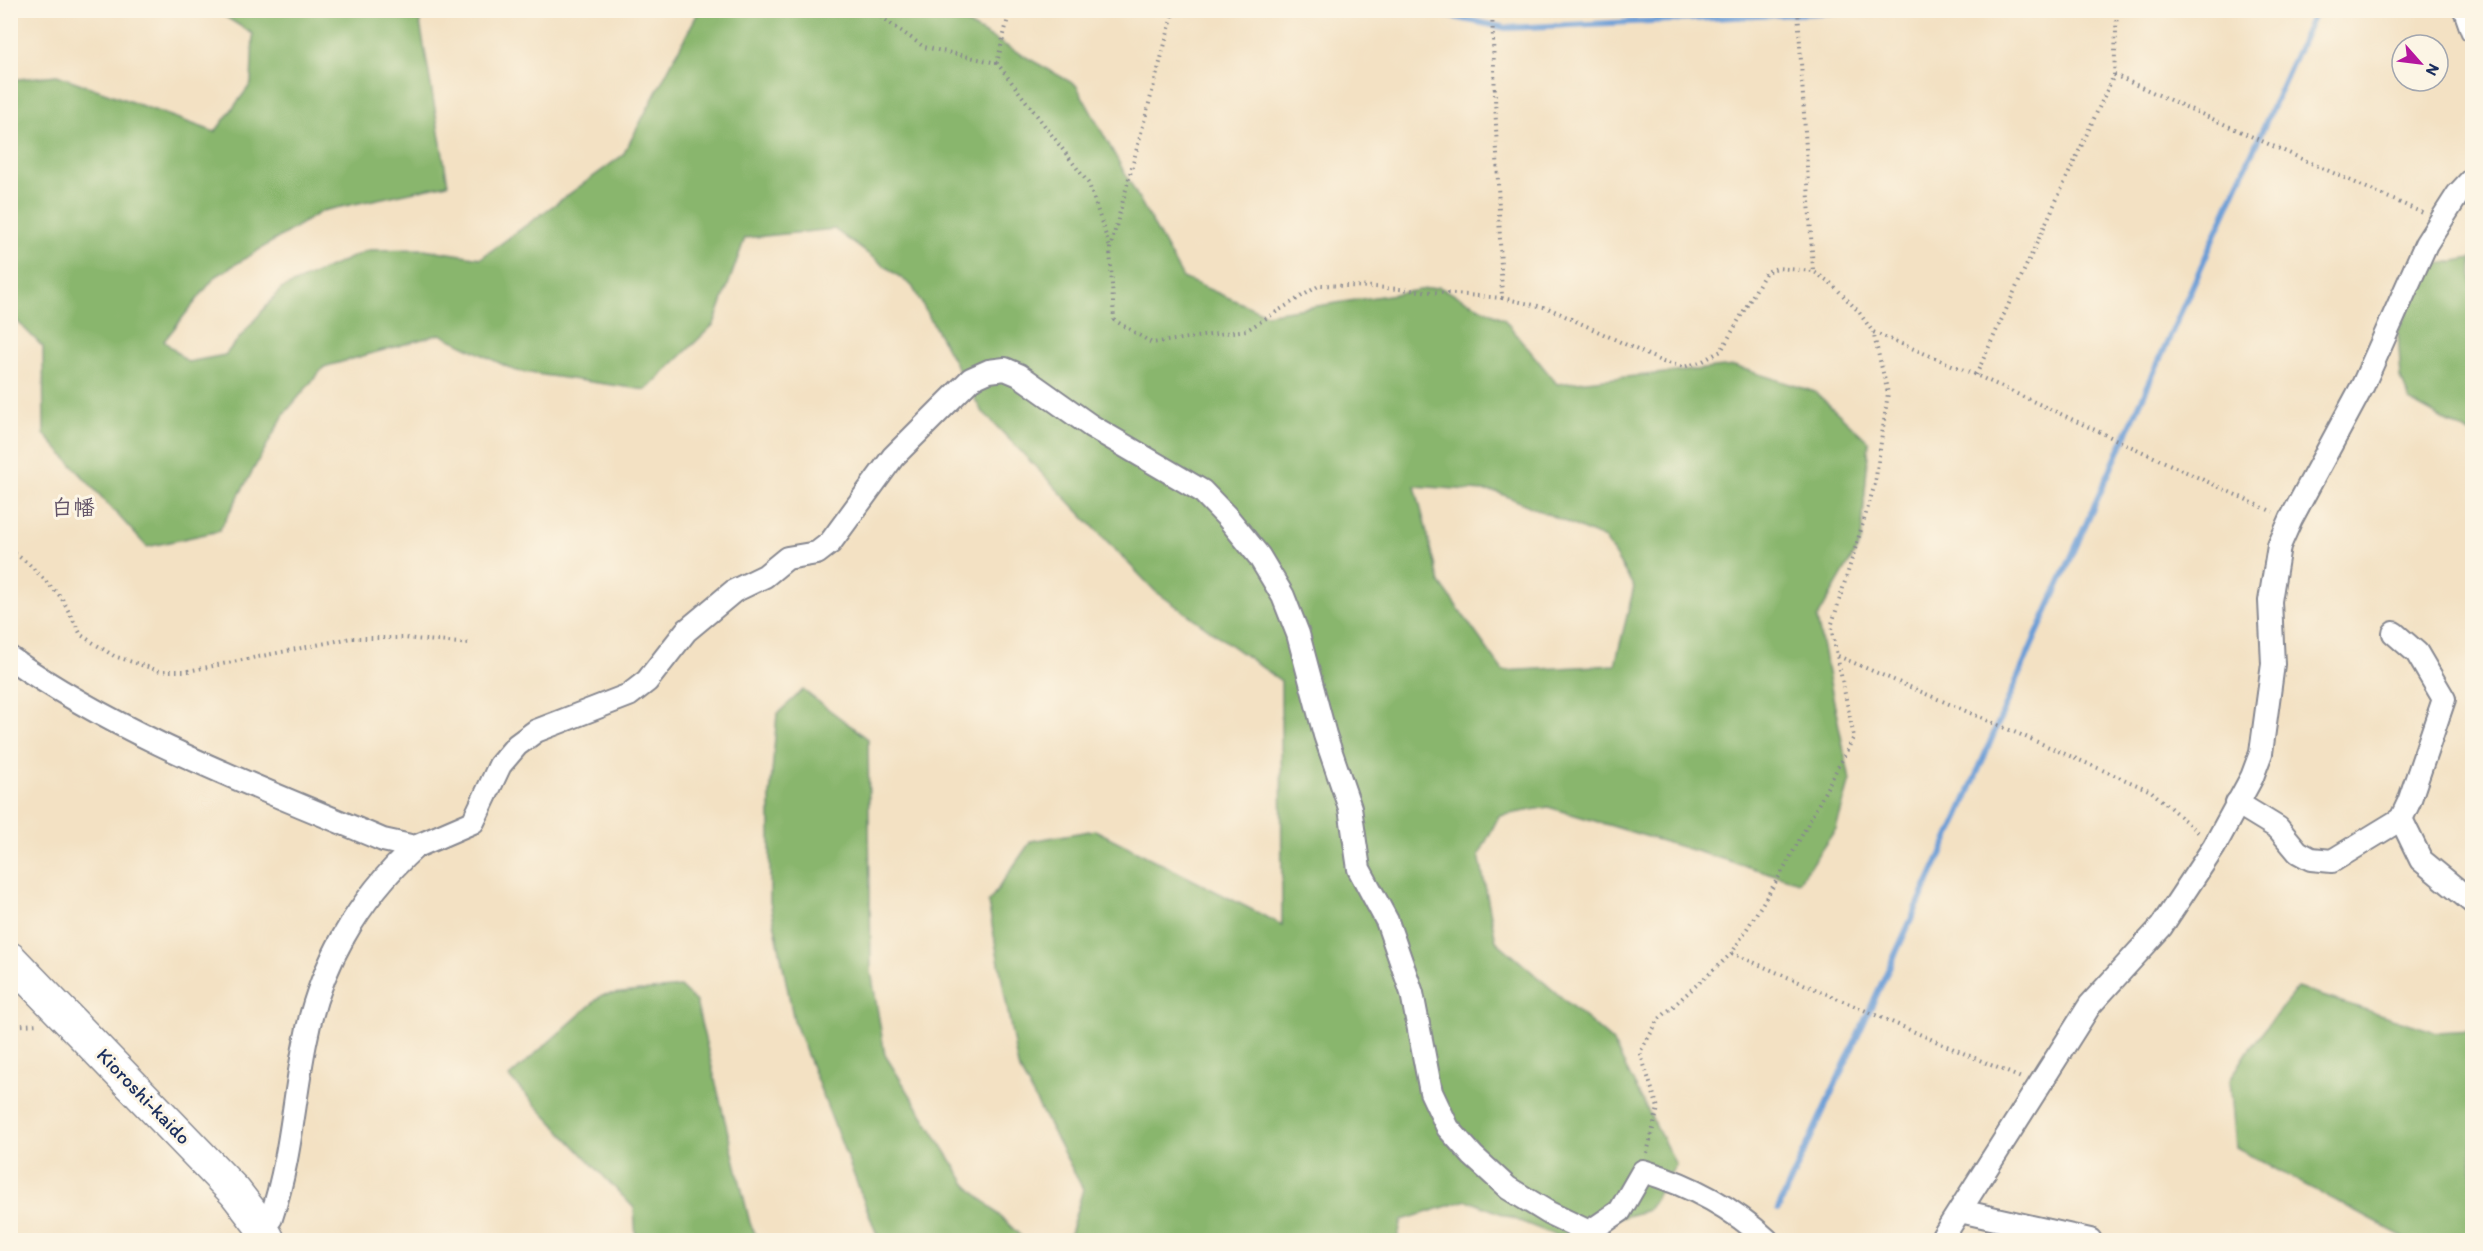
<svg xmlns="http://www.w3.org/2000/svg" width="2483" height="1251" font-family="Itim,'Klee One',sans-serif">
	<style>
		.forest { fill: #89b66d; stroke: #527266; stroke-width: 1.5; fill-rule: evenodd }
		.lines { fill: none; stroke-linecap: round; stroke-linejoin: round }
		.stream { stroke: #6a9dd6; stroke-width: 6 }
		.street-casing { stroke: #878890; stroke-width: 26 }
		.primary-casing { stroke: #878890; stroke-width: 36 }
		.path { stroke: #878890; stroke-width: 4; stroke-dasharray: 1.5 4.5; stroke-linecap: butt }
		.street { stroke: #fff; stroke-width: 22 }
		.primary { stroke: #fff; stroke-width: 33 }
		.labels { text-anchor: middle; stroke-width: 6; stroke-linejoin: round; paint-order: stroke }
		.street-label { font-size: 20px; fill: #1b2f5e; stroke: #fcf5e5 }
		.quarter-label { font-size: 22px; font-weight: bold; fill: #635468; stroke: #fcf5e5 }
	</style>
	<rect width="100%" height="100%" fill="#fcf5e5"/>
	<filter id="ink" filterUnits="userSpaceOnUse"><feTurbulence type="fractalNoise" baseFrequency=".0167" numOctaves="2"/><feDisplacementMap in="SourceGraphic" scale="12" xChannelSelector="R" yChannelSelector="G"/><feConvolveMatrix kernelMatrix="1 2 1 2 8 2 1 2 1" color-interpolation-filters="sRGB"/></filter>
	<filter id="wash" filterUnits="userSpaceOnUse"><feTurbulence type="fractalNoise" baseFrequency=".008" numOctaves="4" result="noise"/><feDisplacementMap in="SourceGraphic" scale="24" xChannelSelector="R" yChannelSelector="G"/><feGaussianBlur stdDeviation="1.35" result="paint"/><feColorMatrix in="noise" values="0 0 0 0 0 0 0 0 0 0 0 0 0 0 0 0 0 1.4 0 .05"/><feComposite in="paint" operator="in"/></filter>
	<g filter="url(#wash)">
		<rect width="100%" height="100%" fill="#f3e1c3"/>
		<!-- forest -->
		<g class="forest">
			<path d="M942 10 1076 85 1183 278 1266 314 1439 287 1504 319 1557 384 1734 366 1815 392 1869 442 1861 542 1817 619 1850 780 1836 829 1799 882 1548 807 1499 816 1479 855 1496 941 1612 1041 1676 1165 1648 1210 1557 1236 1467 1200 1402 1220 1397 1240H1052L1069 1237 1083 1189 1018 1067 988 903 1031 841 1095 830 1282 925 1281 681 1155 591 981 410 912 286 834 229 745 238 714 324 646 390 516 371 440 334 324 367 285 413 219 531 147 547 44 434 43 347 11 315 10 80 57 75 215 132 251 84 253 34 216 11H418L448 184 322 211 215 277 164 341 188 362 225 355 281 289 368 250 424 249 481 258 623 155 699 11ZM1415 486 1497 492 1605 539 1634 587 1615 665 1503 671 1440 583Z"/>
			<path d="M2472 258V435L2410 401 2401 378 2398 332 2428 266Z"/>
			<path d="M803 690 868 739 871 971 885 1055 966 1184 1025 1240H879L794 1021 770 902V796L777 714Z"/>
			<path d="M680 987 696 1002 750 1223 758 1240H636L634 1208 509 1077 602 995Z"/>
			<path d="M2297 988 2436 1032 2472 1030V1240H2409L2236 1148 2230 1080 2248 1051Z"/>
		</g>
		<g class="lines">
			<!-- stream -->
			<g class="stream">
				<path d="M1422 10 1506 28 1882 10"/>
				<path d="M1778 1209 1956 822 2031 647 2316 10"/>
			</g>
		</g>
	</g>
	<g filter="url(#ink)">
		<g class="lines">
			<!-- street casing -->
			<g class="street-casing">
				<g id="street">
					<path d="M2465 10 2472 30"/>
					<path d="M2394 633 2417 653 2444 699 2409 802 2401 819"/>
					<path d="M10 658C124 738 256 786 383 840L415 847 473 822 500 765 517 745 536 731 629 695 647 681 686 631 734 591 765 576 787 558 817 553 830 543 893 457 971 379 989 371 1005 369 1019 375 1091 426 1202 491 1228 518 1259 556 1283 596 1298 634 1325 735 1350 808 1359 869 1387 921 1412 993 1431 1092 1448 1128 1473 1156 1508 1188 1549 1213 1589 1232 1620 1211 1643 1171C1690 1185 1731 1206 1767 1240"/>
					<path d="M2237 803 2278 828 2298 852 2311 859 2332 861 2401 819 2421 860 2472 902"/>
					<path d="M1960 1211 2090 1240"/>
					<path d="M259 1223 271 1218C291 1158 293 1103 305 1043 319 967 358 899 415 847"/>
					<path d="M1941 1240 2090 1005 2161 927 2214 847 2252 777 2261 753 2273 664 2270 601 2279 546 2291 519 2363 385 2426 244 2458 194 2472 179"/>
				</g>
			</g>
			<!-- primary casing -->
			<g class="primary-casing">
				<path id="primary" d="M10 959 235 1192 259 1223 268 1240"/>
			</g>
			<!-- path -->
			<g class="path">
				<path d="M871 10 924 47 997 63"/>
				<path d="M1010 10 997 63 1089 184 1110 248"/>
				<path d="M1174 10 1110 249 1114 320 1152 343 1247 330 1320 285 1375 287 1502 298"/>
				<path d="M1492 10 1502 298 1548 308 1663 362 1684 367 1703 361 1721 351 1766 272 1777 268 1813 271 1832 284 1858 311 1873 332 1976 375 2273 512"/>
				<path d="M1798 10 1813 270"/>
				<path d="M2114 75 2423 213"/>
				<path d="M1976 375 2114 75 2117 10"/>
				<path d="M10 550 29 564 61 597 81 635 114 656 160 671H188L351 638H403L471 644"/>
				<path d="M1838 656 2151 791 2200 834"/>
				<path d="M1732 953 2021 1078"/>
				<path d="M10 1026 38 1024"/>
				<path d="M1647 1153 1658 1108 1640 1052 1659 1019 1732 953 1785 867 1854 737 1831 627 1875 484 1888 393 1873 332"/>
			</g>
			<!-- street -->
			<use href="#street" class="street"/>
			<!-- primary -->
			<use href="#primary" class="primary"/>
		</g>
	</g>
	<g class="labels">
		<!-- street labels -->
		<g class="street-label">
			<text transform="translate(144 1096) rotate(46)" y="7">Kioroshi-kaido</text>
		</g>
		<!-- quarter labels -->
		<g class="quarter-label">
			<text x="73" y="515">白幡</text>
		</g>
	</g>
	<!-- margin -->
	<rect width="2483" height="1251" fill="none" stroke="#fcf5e5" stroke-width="36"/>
	<!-- north arrow -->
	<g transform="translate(2420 63) rotate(118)"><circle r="28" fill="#fcf5e5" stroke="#a2a6af" stroke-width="1.5"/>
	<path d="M0-4.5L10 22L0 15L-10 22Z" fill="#b5179e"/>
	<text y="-9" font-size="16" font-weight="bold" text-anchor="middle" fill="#1b2f5e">N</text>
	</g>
</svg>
